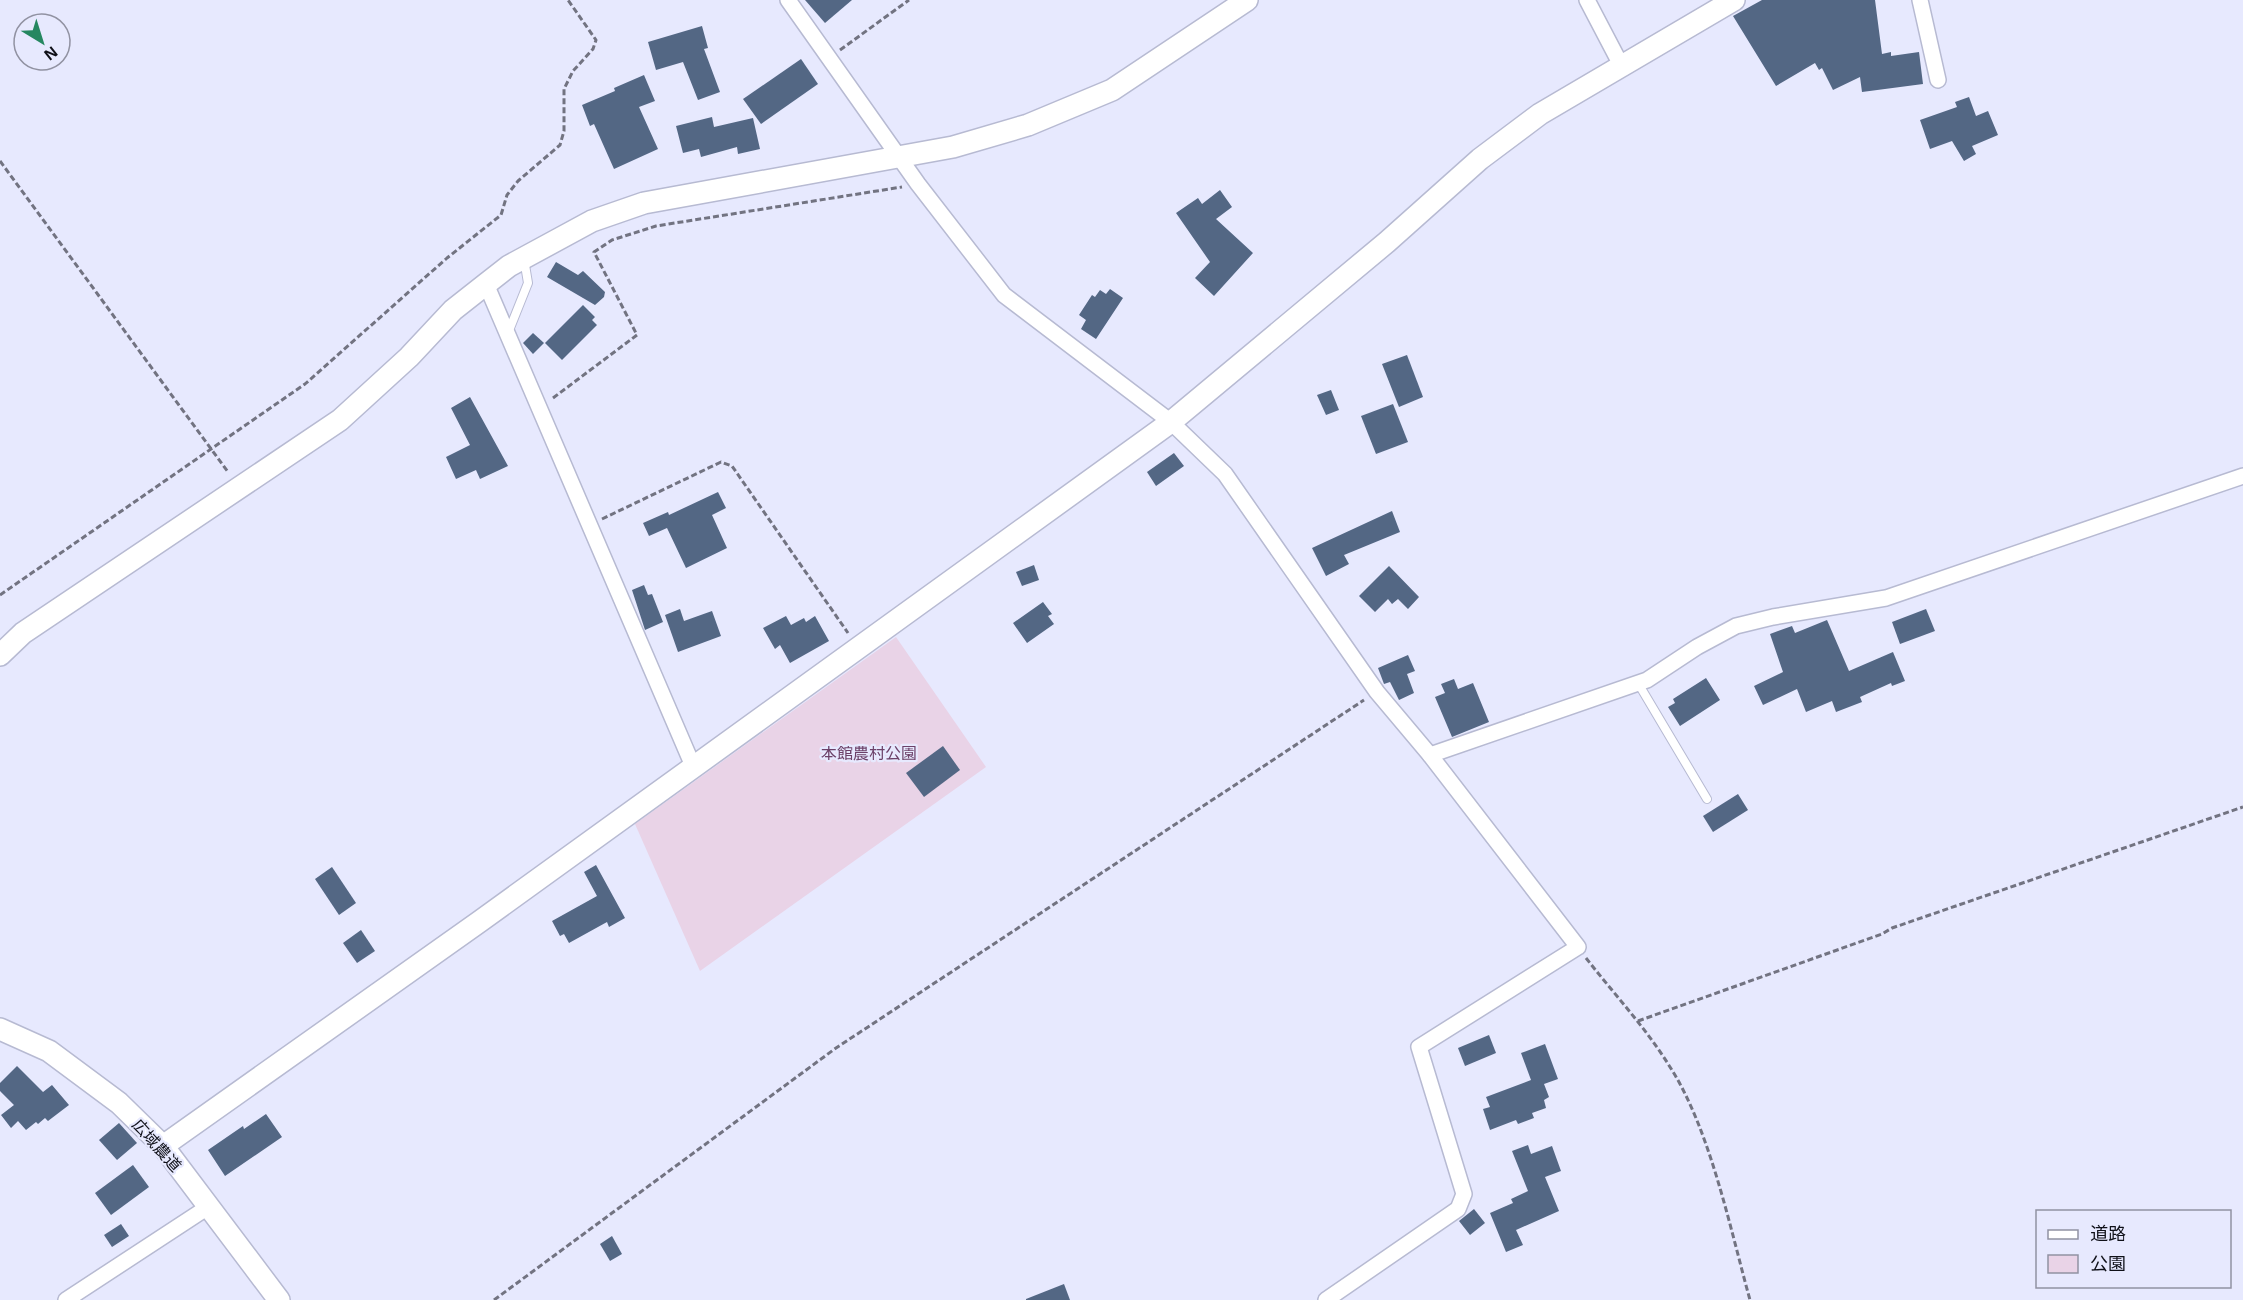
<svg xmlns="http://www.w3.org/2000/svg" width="2243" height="1300" font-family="Helvetica,'Noto Sans JP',sans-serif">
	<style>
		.green { fill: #e9d3e7 }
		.building { fill: #536784 }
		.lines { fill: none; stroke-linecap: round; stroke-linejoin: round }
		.lane-casing { stroke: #b7bad2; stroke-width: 10 }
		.street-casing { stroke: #b7bad2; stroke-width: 18 }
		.secondary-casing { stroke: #b7bad2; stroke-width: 24 }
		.path { stroke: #727381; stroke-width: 3; stroke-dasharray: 6 3; stroke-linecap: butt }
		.lane { stroke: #fff; stroke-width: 8 }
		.street { stroke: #fff; stroke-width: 15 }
		.secondary { stroke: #fff; stroke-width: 21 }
		.labels { text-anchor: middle; stroke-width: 4.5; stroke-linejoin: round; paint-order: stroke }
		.park-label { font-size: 16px; fill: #6c4169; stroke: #e7e9fe }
		.street-label { font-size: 16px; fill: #0f1018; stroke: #e7e9fe }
	</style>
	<rect width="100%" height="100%" fill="#e7e9fe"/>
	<!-- green -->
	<path class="green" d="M896 637 986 767 700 971 635 824Z"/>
	<!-- building -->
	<g class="building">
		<path d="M805 0H852L825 23Z"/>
		<path d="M1762 0H1875L1882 54 1891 52V56L1919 52 1923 84 1862 92 1860 77 1833 90 1822 68 1819 70 1815 63 1776 86 1733 16Z"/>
		<path d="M702 26 708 48 704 49 720 92 698 100 683 62 656 70 648 42Z"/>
		<path d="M801 59 818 84 761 124 743 99Z"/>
		<path d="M644 75 655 101 639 107 658 149 614 169 594 124 590 126 582 105 615 91 614 88Z"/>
		<path d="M1969 97 1976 116 1988 111 1998 135 1972 146 1976 154 1964 161 1952 141 1930 149 1920 120 1957 107 1955 102Z"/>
		<path d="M712 117 714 127 753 118 760 149 738 154 737 147 701 157 699 149 683 153 676 126Z"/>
		<path d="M1220 190 1232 207 1216 219 1253 253 1214 296 1195 278 1210 262 1176 213 1198 198 1202 204Z"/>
		<path d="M556 262 578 275 583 271 605 292 604 297 595 305 547 277Z"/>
		<path d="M1110 289 1123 298 1096 339 1081 329 1086 320 1079 315 1092 295 1095 297 1100 290 1106 294Z"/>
		<path d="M583 305 595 317 592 320 597 325 562 360 545 343Z"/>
		<path d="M533 333 544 343 533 354 523 343Z"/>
		<path d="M1407 355 1423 397 1399 407 1382 364Z"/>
		<path d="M1331 390 1339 410 1326 415 1317 395Z"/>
		<path d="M470 397 508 466 480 479 476 470 456 479 446 457 470 445 451 408Z"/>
		<path d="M1393 404 1408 442 1376 454 1361 416Z"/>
		<path d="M1174 453 1184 466 1156 486 1147 472Z"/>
		<path d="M718 492 726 508 712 515 727 548 686 568 667 528 649 536 643 523 668 512 669 515Z"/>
		<path d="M1392 511 1400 532 1344 555 1349 564 1326 576 1312 548Z"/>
		<path d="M1034 565 1039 580 1022 586 1016 572Z"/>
		<path d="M1389 566 1419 597 1408 609 1398 599 1392 604 1388 599 1375 612 1359 596Z"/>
		<path d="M644 585 648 595 652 594 663 622 645 630 632 590Z"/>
		<path d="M1043 602 1052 614 1048 616 1054 624 1027 643 1013 623Z"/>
		<path d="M680 609 684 621 712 611 721 636 678 652 665 615Z"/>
		<path d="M1926 609 1935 631 1900 644 1892 622Z"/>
		<path d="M786 616 791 625 804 618 806 622 815 616 829 641 790 663 780 645 775 649 763 628Z"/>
		<path d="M1827 620 1849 671 1893 652 1905 681 1892 686 1891 683 1860 697 1862 702 1836 712 1832 701 1806 712 1797 689 1763 705 1754 686 1783 672 1770 634 1792 626 1795 633Z"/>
		<path d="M1408 655 1415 671 1407 674 1414 693 1399 700 1390 682 1384 684 1378 668Z"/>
		<path d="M1706 678 1720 700 1680 726 1668 707 1675 703 1673 699Z"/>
		<path d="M1454 679 1458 689 1473 683 1489 722 1452 737 1435 697 1445 693 1441 684Z"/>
		<path d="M943 746 960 770 924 797 906 773Z"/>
		<path d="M1738 794 1748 810 1713 832 1703 816Z"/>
		<path d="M596 865 625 918 609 927 607 922 569 943 564 934 560 936 552 921 597 896 584 872Z"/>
		<path d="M332 867 356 903 339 915 315 879Z"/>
		<path d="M361 930 375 951 357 963 343 943Z"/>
		<path d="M1489 1035 1496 1053 1465 1066 1458 1048Z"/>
		<path d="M1545 1044 1558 1079 1544 1084 1549 1097 1544 1100 1546 1108 1532 1113 1534 1118 1518 1124 1516 1120 1490 1130 1483 1109 1490 1107 1486 1097 1531 1080 1521 1053Z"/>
		<path d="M17 1066 43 1092 52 1085 69 1105 48 1121 45 1118 38 1124 36 1122 26 1130 18 1121 11 1128 1 1115 14 1105 0 1091V1083Z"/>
		<path d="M266 1114 282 1137 225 1176 208 1150 243 1126 244 1129Z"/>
		<path d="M119 1123 137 1143 117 1160 99 1140Z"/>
		<path d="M1528 1145 1531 1154 1552 1146 1561 1171 1545 1177 1559 1211 1516 1230 1523 1245 1506 1252 1490 1213 1513 1203 1511 1199 1528 1191 1512 1151Z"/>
		<path d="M133 1165 149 1187 111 1215 95 1193Z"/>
		<path d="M1474 1209 1485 1223 1470 1235 1459 1221Z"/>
		<path d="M121 1224 129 1236 112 1247 104 1235Z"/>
		<path d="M612 1236 622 1254 610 1261 600 1244Z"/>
		<path d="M1064 1284 1070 1300H1026V1299Z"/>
	</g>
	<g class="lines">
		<!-- lane casing -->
		<g class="lane-casing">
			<g id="lane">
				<path d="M508 333 528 283 524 259"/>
				<path d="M1638 683 1707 799"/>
			</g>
		</g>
		<!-- street casing -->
		<g class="street-casing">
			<g id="street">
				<path d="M788 0 918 184 1004 295 1171 422 1225 474 1377 692 1430 755 1578 947 1419 1047 1464 1194 1458 1209 1326 1300"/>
				<path d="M1587 0 1621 65"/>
				<path d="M1920 0 1938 80"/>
				<path d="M486 284 693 766"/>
				<path d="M1430 755 1647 680 1697 647 1736 626 1773 617 1886 598 2243 476"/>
				<path d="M66 1300 208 1207"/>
			</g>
		</g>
		<!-- secondary casing -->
		<g class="secondary-casing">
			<g id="secondary">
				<path d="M0 655 23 633 340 420 409 357 453 310 486 284 509 266 592 221 644 203 953 147 1028 125 1112 90 1247 0"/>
				<path d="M0 1029 49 1051 119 1103 163 1146 279 1300"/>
				<path d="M163 1146 479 922 1171 422 1387 242 1480 159 1540 114 1734 0"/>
			</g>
		</g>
		<!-- path -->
		<g class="path">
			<path d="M840 50 909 0"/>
			<path d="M0 161 228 472"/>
			<path d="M553 398 637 335 594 252 612 240 656 226 902 187"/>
			<path d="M602 519 721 462 732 466 848 633"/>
			<path d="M0 595 305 384 447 258 501 215 507 195 518 181 560 145 564 131V89L573 71 593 49 596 40 568 0"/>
			<path d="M1586 958C1614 994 1646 1028 1670 1067 1710 1129 1730 1228 1750 1300"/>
			<path d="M1638 1021 1882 934 1892 928 2243 807"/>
			<path d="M494 1300 836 1048 1364 700"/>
		</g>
		<!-- lane -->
		<use href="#lane" class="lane"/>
		<!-- street -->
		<use href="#street" class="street"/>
		<!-- secondary -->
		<use href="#secondary" class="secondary"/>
	</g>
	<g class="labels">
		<!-- park labels -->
		<g class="park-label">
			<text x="869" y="759">本館農村公園</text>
		</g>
		<!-- street labels -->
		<g class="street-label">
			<text transform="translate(157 1145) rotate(48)" y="6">広域農道</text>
		</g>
	</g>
	<!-- legend -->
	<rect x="2036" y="1210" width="195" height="78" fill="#e7e9fe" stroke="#9192a2" stroke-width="1.5"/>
	<rect x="2048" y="1230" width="30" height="9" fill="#ffffff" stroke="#9192a2" stroke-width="1.5"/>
	<text x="2090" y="1240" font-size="18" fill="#0f1018">道路</text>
	<rect x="2048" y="1255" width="30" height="18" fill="#e9d3e7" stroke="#9192a2" stroke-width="1.5"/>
	<text x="2090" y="1270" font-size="18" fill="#0f1018">公園</text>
	<!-- north arrow -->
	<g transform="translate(42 42) rotate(142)"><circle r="28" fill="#e7e9fe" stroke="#9192a2" stroke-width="1.5"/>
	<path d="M0-4.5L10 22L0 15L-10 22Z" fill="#258760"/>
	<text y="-9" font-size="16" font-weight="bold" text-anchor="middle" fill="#0f1018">N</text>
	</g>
</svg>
